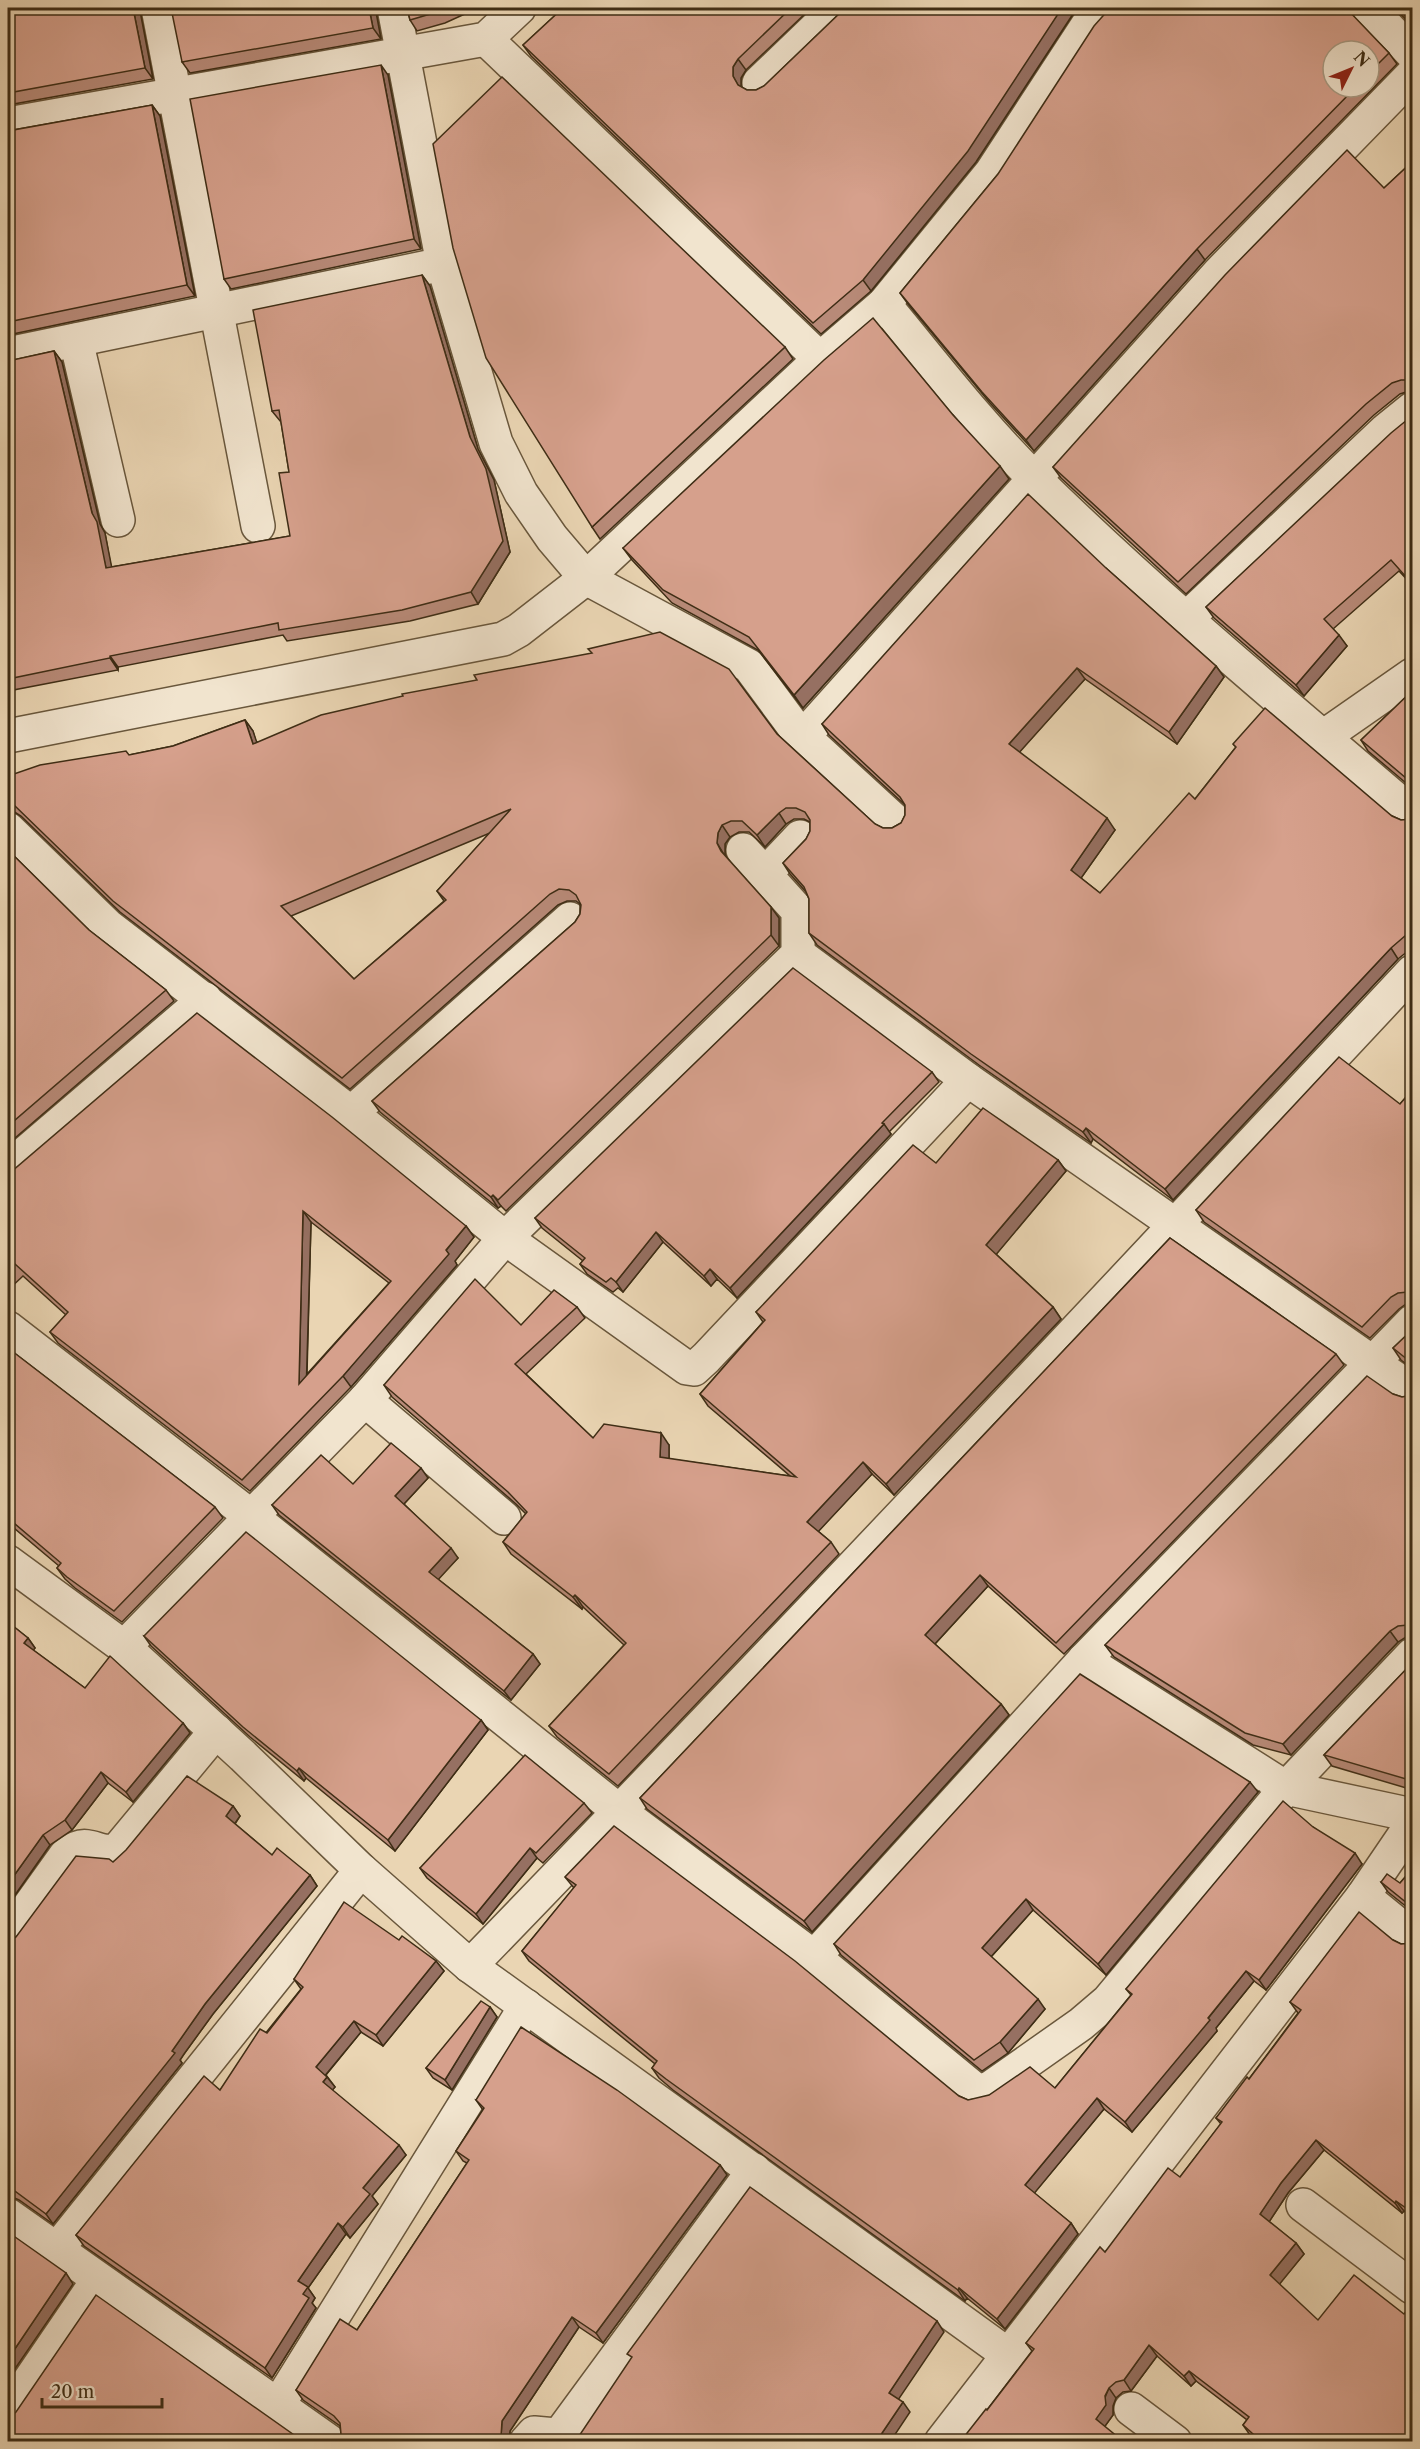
<svg xmlns="http://www.w3.org/2000/svg" width="1420" height="2449" font-family="'Libre Caslon Text',serif">
	<style>
		.lines { fill: none; stroke-linecap: round; stroke-linejoin: round }
		.minor-casing { stroke: #69573c; stroke-width: 36 }
		.minor { stroke: #f1e4ce; stroke-width: 33 }
		.wall { fill: #b88a78; stroke: #3e2d15; stroke-width: 1.5; fill-rule: evenodd }
		.shaded-wall { fill: #967062; stroke: #3e2d15; stroke-width: 1.5 }
		.building { fill: #d6a08c; stroke: #3e2d15; stroke-width: 1.5; fill-rule: evenodd }
	</style>
	<rect width="100%" height="100%" fill="#ead5b3"/>
	<filter id="stains"><feTurbulence type="fractalNoise" baseFrequency=".00333" numOctaves="4"/><feColorMatrix values="0 0 0 0 .2 0 0 0 0 .09 0 0 0 0 .02 0 0 0 .5 -.17"/></filter>
	<radialGradient id="worn" r=".72"><stop offset=".6" stop-color="#630" stop-opacity="0"/><stop offset="1" stop-color="#630" stop-opacity=".3"/></radialGradient>
	<g class="lines">
		<!-- minor casing -->
		<g class="minor-casing">
			<g id="minor">
				<path d="M158 8 258 526"/>
				<path d="M394 8 443 264 496 443 521 493 552 538 586 578 749 666 797 731 895 821"/>
				<path d="M1369 8 1412 53"/>
				<path d="M486 39 820 359"/>
				<path d="M759 83 837 8"/>
				<path d="M8 124 486 39 519 8"/>
				<path d="M884 304C933 363 980 425 1035 479 1155 597 1285 704 1412 813"/>
				<path d="M76 340 118 520"/>
				<path d="M8 354 443 264"/>
				<path d="M1186 619 1386 430 1412 409"/>
				<path d="M802 735 809 730 1219 273 1412 75"/>
				<path d="M8 736 503 639 519 630 586 578 820 359 884 304 991 173 1087 26 1103 8"/>
				<path d="M1323 737 1412 675"/>
				<path d="M8 829 108 926 351 1113 505 1238 687 1368 694 1369 706 1358 968 1080"/>
				<path d="M765 874 800 837"/>
				<path d="M798 954 968 1080 1412 1390"/>
				<path d="M351 1113 570 919"/>
				<path d="M8 1168 205 999"/>
				<path d="M8 1328 252 1517 619 1811 814 1957 978 2092 990 2088 1081 2024 1108 2001 1286 1788 1412 1655"/>
				<path d="M365 1400 504 1518"/>
				<path d="M8 1562 124 1647 243 1756 361 1870 470 1966 1007 2354"/>
				<path d="M124 1647 365 1400 505 1238 798 954V911L743 850"/>
				<path d="M1084 1660 1286 1788 1412 1815"/>
				<path d="M1363 1896 1412 1936"/>
				<path d="M8 1936 65 1856C69 1853 73 1850 77 1848 92 1842 104 1858 119 1848L216 1731"/>
				<path d="M814 1957 1084 1660 1412 1322"/>
				<path d="M470 1966C788 1638 1101 1305 1412 972"/>
				<path d="M1303 2205 1412 2287"/>
				<path d="M8 2215 330 2442"/>
				<path d="M57 2249 361 1870"/>
				<path d="M278 2405 526 2006"/>
				<path d="M1131 2409 1175 2442"/>
				<path d="M8 2412 98 2280"/>
				<path d="M526 2442 534 2433 556 2435 563 2430 754 2170"/>
				<path d="M941 2442 1363 1896 1412 1824"/>
			</g>
		</g>
		<!-- minor -->
		<use href="#minor" class="minor"/>
	</g>
	<!-- wall -->
	<g class="wall">
		<path d="M8 8 140 11 153 79 8 105Z"/>
		<path d="M407 8H478L445 23 417 31 410 20Z"/>
		<path d="M563 8H811L746 70 741 78V87L747 90H756L764 86 843 10 844 8H1079L1073 14 976 162 871 291 821 334 531 56 523 45Z"/>
		<path d="M1351 8V14L1389 53 1397 64 1205 260 1034 451 990 403 908 304 900 293 998 174ZM1369 51V87H1333Z"/>
		<path d="M1394 8H1413V26Z"/>
		<path d="M376 12 381 39 190 73 182 62Z"/>
		<path d="M388 75 421 249 231 289 224 279Z"/>
		<path d="M152 105 160 116 195 296 8 335V131Z"/>
		<path d="M1413 161V391H1409L1400 394 1374 415 1186 594 1061 478 1053 467 1384 188Z"/>
		<path d="M422 275 430 286 478 449 494 480 510 552 478 604 410 621 287 641 283 635 118 667V670L8 691V361L54 351 62 362 100 524 105 533 111 567 290 536 289 472 281 422 272 411Z"/>
		<path d="M785 347 793 359 600 539 592 527Z"/>
		<path d="M953 415 1009 479 803 708 758 650 672 603 632 560 623 548Z"/>
		<path d="M1413 415V586L1399 571 1333 629 1347 646 1304 696 1214 618 1206 607Z"/>
		<path d="M1106 568 1216 666 1224 677 1177 744 1085 679 1019 752 1115 830 1081 878 1100 893 1195 799 1236 747 1233 744 1401 820 1411 819 1413 818V947L1398 959 1173 1200 1093 1139 1091 1143 979 1065 817 945 809 933V899L806 892 790 874 783 863 806 839 810 831V822L804 819H794L786 824 765 847 749 832H739L730 837 725 844V854L726 857 779 918V946L506 1211 501 1206 498 1208 380 1112 372 1101 575 922 580 914V904L576 901H567L558 905 350 1089 120 912 21 816 13 811H8V776L129 755 173 746 245 720 253 731 256 742 777 734 875 824 883 828H892L901 823 905 815V805L829 735 822 724ZM490 833 437 891 444 901 354 979 291 916Z"/>
		<path d="M1413 690V789L1368 751 1361 740Z"/>
		<path d="M8 850 89 930 166 990 174 1001 8 1144Z"/>
		<path d="M932 1072 939 1082 889 1132 891 1134 737 1298 717 1279 711 1286 663 1242 623 1292 618 1288 613 1292 587 1274 580 1264 583 1261 542 1228 535 1218Z"/>
		<path d="M1413 1089V1304H1406L1399 1309 1370 1338 1204 1222 1196 1210 1400 1104Z"/>
		<path d="M1058 1160 1066 1171 996 1254 1053 1307 1061 1319 894 1495 872 1474 818 1531 831 1542 839 1554 618 1786 557 1737 549 1726 624 1645 583 1607 582 1609 511 1554 503 1542 526 1514 516 1504 392 1397 384 1385 521 1325 577 1307 585 1318 526 1374 593 1438 669 1445V1459L790 1476 708 1406 700 1394 763 1322 756 1312 936 1163Z"/>
		<path d="M8 1173 466 1226 474 1237 455 1261 457 1265 351 1387 250 1491 58 1343 50 1332 66 1315 23 1276 8 1290ZM311 1222 389 1283 307 1374Z"/>
		<path d="M1170 1238 1336 1354 1344 1365 1064 1654 988 1586 935 1644 1001 1704 1009 1715 812 1932 647 1809 640 1798Z"/>
		<path d="M1413 1329V1369L1401 1360 1393 1348Z"/>
		<path d="M8 1348 215 1507 223 1518 122 1622 75 1588 65 1579 57 1568 59 1566 8 1523Z"/>
		<path d="M1393 1394 1402 1397 1413 1395V1637H1406L1398 1642 1291 1755 1253 1745 1114 1657 1105 1645Z"/>
		<path d="M428 1478 404 1504 458 1558 438 1579 533 1654 540 1664 511 1700 279 1515 272 1505 353 1484Z"/>
		<path d="M8 1622 28 1638 35 1648 33 1650 85 1688 183 1723 190 1733 133 1802 108 1783 72 1830 50 1845 8 1905Z"/>
		<path d="M144 1636 481 1720 488 1730 395 1851 306 1778 304 1781 250 1737 151 1646Z"/>
		<path d="M1413 1662V1790L1332 1766 1324 1755Z"/>
		<path d="M1258 1792 1106 1975 1033 1910 991 1957 1045 2009 1008 2053 982 2071 841 1955 834 1944Z"/>
		<path d="M584 1803 592 1813 543 1863 537 1858 483 1924 427 1878 420 1868Z"/>
		<path d="M233 1806 240 1816 235 1824 272 1855 310 1875 317 1886 213 2014 184 2054 180 2060 182 2063 53 2224 19 2200 10 2196 8 2197V1943L113 1862Z"/>
		<path d="M1313 1827 1362 1864 1266 1990 1254 1981 1216 2028 1217 2031 1132 2132 1104 2109 1034 2193 1071 2223 1078 2234 1005 2329 967 2298 965 2301 673 2090 659 2078 652 2068 655 2064 529 1961 522 1951 574 1888 565 1877 959 2096 968 2100 1055 2088 1131 1995 1126 1989Z"/>
		<path d="M1413 1868V1912L1388 1892 1381 1882 1400 1883Z"/>
		<path d="M399 1940 436 1961 444 1971 383 2046 361 2032 326 2075 335 2087 332 2090 406 2155 372 2196 378 2204 350 2238 346 2234 308 2288 315 2298 312 2303 316 2308 272 2378 84 2246 76 2235 220 2090 301 1989 294 1979Z"/>
		<path d="M1393 1940 1401 1944 1413 1943V2218L1404 2211 1402 2213 1324 2150 1288 2193 1269 2222 1296 2243 1304 2254 1279 2284 1413 2442H1257L1250 2435 1243 2425 1247 2420 1196 2381 1191 2386 1157 2356 1131 2391 1123 2392 1116 2398 1113 2406V2415L1105 2426 987 2410 1032 2351 1026 2343 1105 2252 1180 2177 1221 2124 1216 2118 1249 2079 1298 2013 1290 2002Z"/>
		<path d="M490 2007 497 2017 452 2090 433 2078 426 2068Z"/>
		<path d="M476 2100 720 2165 727 2175 603 2343 579 2327 510 2431 509 2442H339L341 2434 340 2426 303 2400 296 2390 357 2330 467 2163 463 2161 456 2151 483 2110Z"/>
	</g>
	<!-- shaded-wall -->
	<g class="shaded-wall">
		<path d="M133 8H140V11L153 79 145 68Z"/>
		<path d="M369 8H376V12L381 39 373 28Z"/>
		<path d="M1062 8H1069L1073 14 976 162 871 291 863 280Z"/>
		<path d="M1346 8H1351V13Z"/>
		<path d="M738 59 746 70 741 78V87L738 85 733 76V67Z"/>
		<path d="M381 65 388 75 421 249 414 239Z"/>
		<path d="M152 105 160 116 195 296 187 285Z"/>
		<path d="M1197 249 1205 260 1034 451 1026 440Z"/>
		<path d="M422 275 430 286 478 449 494 480 510 552 478 604 471 592 470 437Z"/>
		<path d="M54 351 62 362 100 524 105 533 114 579 106 568 92 513Z"/>
		<path d="M1000 466 1009 479 803 708 794 695Z"/>
		<path d="M1339 635 1347 646 1304 696 1296 685Z"/>
		<path d="M110 656 118 667V670L110 658Z"/>
		<path d="M1216 666 1224 677 1177 744 1169 732Z"/>
		<path d="M1077 668 1085 679 1017 755 1009 744Z"/>
		<path d="M245 720 253 731 261 755 253 744Z"/>
		<path d="M779 813 786 824 765 847 757 835Z"/>
		<path d="M1107 818 1115 830 1079 881 1071 870Z"/>
		<path d="M722 825 730 837 725 844V854L729 863 717 843 718 833Z"/>
		<path d="M771 907 779 918V946L771 935Z"/>
		<path d="M1391 948 1398 959 1173 1200 1165 1189Z"/>
		<path d="M884 1124 891 1134 737 1298 730 1288Z"/>
		<path d="M1086 1128 1093 1139 1091 1143 1083 1132Z"/>
		<path d="M1058 1160 1066 1171 994 1257 986 1245Z"/>
		<path d="M493 1195 501 1206 498 1208 491 1197Z"/>
		<path d="M303 1211 311 1222 306 1395 299 1384Z"/>
		<path d="M466 1226 474 1237 455 1261 457 1265 351 1387 343 1376Z"/>
		<path d="M656 1232 663 1242 623 1292 616 1282Z"/>
		<path d="M710 1269 717 1279 711 1286 704 1276Z"/>
		<path d="M1053 1307 1061 1319 894 1495 886 1484Z"/>
		<path d="M661 1433 669 1445V1469L660 1457Z"/>
		<path d="M863 1462 872 1474 816 1534 807 1522Z"/>
		<path d="M421 1468 428 1478 402 1506 395 1496Z"/>
		<path d="M451 1548 458 1558 436 1582 429 1572Z"/>
		<path d="M980 1575 988 1586 933 1646 925 1635Z"/>
		<path d="M575 1595 583 1607 582 1609 573 1597Z"/>
		<path d="M1390 1631 1398 1642 1291 1755 1283 1744Z"/>
		<path d="M28 1638 35 1648 31 1653 24 1643Z"/>
		<path d="M533 1654 540 1664 511 1700 504 1691Z"/>
		<path d="M1001 1704 1009 1715 812 1932 804 1921Z"/>
		<path d="M481 1720 488 1730 395 1851 388 1840Z"/>
		<path d="M183 1723 190 1733 133 1802 126 1792Z"/>
		<path d="M299 1768 306 1778 304 1781 297 1771Z"/>
		<path d="M101 1772 108 1783 72 1830 65 1820Z"/>
		<path d="M1250 1782 1258 1792 1106 1975 1098 1964Z"/>
		<path d="M233 1806 240 1816 233 1826 226 1816Z"/>
		<path d="M43 1835 50 1845 8 1905V1884Z"/>
		<path d="M530 1848 537 1858 483 1924 476 1914Z"/>
		<path d="M1355 1853 1362 1864 1266 1990 1259 1980Z"/>
		<path d="M310 1875 317 1886 213 2014 184 2054 180 2060 182 2063 53 2224 46 2214 172 2051 205 2004Z"/>
		<path d="M1026 1899 1033 1910 989 1959 982 1948Z"/>
		<path d="M436 1961 444 1971 383 2046 376 2035Z"/>
		<path d="M1246 1971 1254 1981 1216 2028 1217 2031 1132 2132 1125 2122Z"/>
		<path d="M1038 1999 1045 2009 1008 2053 1000 2042Z"/>
		<path d="M490 2007 497 2017 452 2090 445 2080Z"/>
		<path d="M354 2021 361 2032 323 2078 316 2067Z"/>
		<path d="M327 2077 335 2087 330 2093 323 2082Z"/>
		<path d="M1097 2098 1104 2109 1032 2196 1025 2185Z"/>
		<path d="M1316 2140 1324 2150 1288 2193 1267 2225 1260 2214 1281 2183Z"/>
		<path d="M399 2145 406 2155 372 2196 378 2204 350 2238 343 2227 363 2188Z"/>
		<path d="M720 2165 727 2175 603 2343 596 2333Z"/>
		<path d="M1396 2201 1404 2211 1402 2213 1395 2203Z"/>
		<path d="M338 2223 346 2234 308 2288 315 2298 312 2303 316 2308 272 2378 265 2368 303 2294 298 2281Z"/>
		<path d="M1071 2223 1078 2234 1005 2329 997 2319Z"/>
		<path d="M1296 2243 1304 2254 1278 2286 1270 2275Z"/>
		<path d="M66 2273 73 2284 8 2379V2359Z"/>
		<path d="M959 2288 967 2298 965 2301 958 2290Z"/>
		<path d="M572 2317 579 2327 510 2431 509 2442H504L501 2437 502 2421Z"/>
		<path d="M937 2321 944 2332 896 2403 889 2393Z"/>
		<path d="M1149 2345 1157 2356 1131 2391 1124 2380Z"/>
		<path d="M1189 2371 1196 2381 1191 2386 1184 2376Z"/>
		<path d="M1109 2388 1116 2398 1113 2406V2415L1103 2429 1096 2419Z"/>
		<path d="M903 2402 910 2412 890 2442H876Z"/>
	</g>
	<!-- building -->
	<g class="building">
		<path d="M8 8H133L145 68 8 93Z"/>
		<path d="M171 8H369L373 28 182 62Z"/>
		<path d="M407 8H446L437 12 410 20Z"/>
		<path d="M563 8H791L738 59 733 67V76L738 85 747 90H756L764 86 843 10 844 8H1062L968 151 863 280 813 323 523 45Z"/>
		<path d="M1110 8H1346L1389 53 1369 73V51H1333V87H1356L1197 249 1026 440 982 392 900 293 998 174 1094 26Z"/>
		<path d="M1397 8H1413V23Z"/>
		<path d="M381 65 414 239 224 279 190 99Z"/>
		<path d="M502 77 785 347 592 527 486 358 453 248 433 144Z"/>
		<path d="M152 105 187 285 8 322V131Z"/>
		<path d="M1347 150 1384 188 1413 161V382L1410 380H1401L1392 383 1366 404 1178 582 1053 467 1225 275Z"/>
		<path d="M422 275 470 437 486 469 503 541 471 592 402 610 279 630 278 623 110 656V658L8 679V361L54 351 92 513 97 522 106 568 290 536 279 473 289 472 279 410 272 411 253 310Z"/>
		<path d="M873 318 953 415 1000 466 794 695 749 637 663 590 623 548 824 360Z"/>
		<path d="M1413 415V573L1407 578 1391 560 1324 619 1339 635 1296 685 1206 607 1391 433Z"/>
		<path d="M1028 494 1106 568 1216 666 1169 732 1077 668 1009 744 1107 818 1071 870 1100 893 1189 793 1195 799 1236 747 1233 744 1265 708 1392 816 1401 820 1411 819 1413 818V929L1391 948 1165 1189 1086 1128 1083 1132 971 1054 809 933V899L804 887 783 863 806 839 810 831V820L805 812 796 808H786L779 813 757 835 742 821H731L722 825 718 833 717 843 721 851 771 907V935L498 1200 493 1195 491 1197 372 1101 575 922 580 914 581 905 576 895 569 890 559 889 550 894 342 1078 113 901 13 804 8 801V776L40 765 126 751 129 755 173 746 245 720 253 744 321 715 403 696 402 694 477 680 474 675 592 653 588 649 660 632 729 669 777 734 875 824 883 828H892L901 823 905 815V805L900 797 822 724ZM511 809 437 891 446 900 354 979 281 906Z"/>
		<path d="M1413 690V784L1361 740Z"/>
		<path d="M8 850 89 930 166 990 8 1126Z"/>
		<path d="M793 968 932 1072 882 1123 884 1124 730 1288 710 1269 704 1276 656 1232 616 1282 611 1278 606 1282 580 1264 585 1258 535 1218Z"/>
		<path d="M197 1013 332 1117 466 1226 446 1250 449 1254 343 1376 242 1480 50 1332 68 1312 15 1264 8 1272V1173L12 1171ZM303 1211 391 1281 299 1384Z"/>
		<path d="M1339 1057 1400 1104 1413 1089V1295L1408 1292 1398 1293 1391 1297 1362 1327 1196 1210Z"/>
		<path d="M983 1108 1058 1160 986 1245 1053 1307 886 1484 863 1462 807 1522 831 1542 609 1774 549 1726 626 1643 575 1595 573 1597 503 1542 527 1512 508 1492 384 1385 475 1279 521 1325 554 1290 577 1307 515 1364 593 1438 604 1424 661 1433 660 1457 796 1477 700 1394 765 1320 756 1312 913 1145 936 1163Z"/>
		<path d="M1170 1238 1336 1354 1056 1643 980 1575 925 1635 1001 1704 804 1921 640 1798Z"/>
		<path d="M1413 1329V1364L1393 1348Z"/>
		<path d="M8 1348 215 1507 114 1611 67 1577 57 1568 61 1563 8 1518Z"/>
		<path d="M1367 1376 1393 1394 1402 1397 1413 1395V1628L1408 1625 1398 1626 1390 1631 1283 1744 1245 1733 1105 1645Z"/>
		<path d="M391 1443 421 1468 395 1496 451 1548 429 1572 533 1654 504 1691 272 1505 321 1455 353 1484Z"/>
		<path d="M246 1532 481 1720 388 1840 299 1768 297 1771 243 1727 144 1636Z"/>
		<path d="M8 1622 28 1638 24 1643 85 1688 110 1656 183 1723 126 1792 101 1772 65 1820 43 1835 8 1884Z"/>
		<path d="M1413 1662V1781L1324 1755Z"/>
		<path d="M1080 1674 1250 1782 1098 1964 1026 1899 982 1948 1038 1999 1000 2042 974 2060 834 1944Z"/>
		<path d="M525 1755 584 1803 536 1853 530 1848 476 1914 420 1868Z"/>
		<path d="M187 1776 233 1806 226 1816 272 1855 277 1848 310 1875 205 2004 177 2044 172 2051 175 2053 46 2214 12 2189 8 2188V1943L16 1937 76 1856 109 1859 113 1862 126 1850Z"/>
		<path d="M1283 1801 1313 1827 1355 1853 1259 1980 1246 1971 1208 2018 1210 2020 1125 2122 1097 2098 1025 2185 1071 2223 997 2319 959 2288 958 2290 666 2079 652 2068 657 2061 522 1951 576 1885 565 1877 614 1826 795 1961 959 2096 968 2100 989 2095 1030 2067 1055 2088 1132 1994 1126 1989Z"/>
		<path d="M1413 1868V1908L1381 1882 1387 1874 1400 1883Z"/>
		<path d="M344 1902 399 1940 402 1936 436 1961 376 2035 354 2021 316 2067 327 2077 323 2082 399 2145 363 2188 370 2194 343 2227 338 2223 298 2281 308 2287 303 2294 309 2298 265 2368 76 2235 204 2076 220 2090 260 2029 267 2033 303 1987 294 1979Z"/>
		<path d="M1359 1912 1393 1940 1401 1944 1413 1943V2213L1396 2201 1395 2203 1316 2140 1281 2183 1260 2214 1296 2243 1270 2275 1318 2320 1354 2275 1404 2314 1408 2309 1413 2312V2442H1262L1243 2425 1249 2417 1189 2371 1184 2376 1149 2345 1124 2380 1116 2382 1109 2388 1105 2396 1106 2405 1096 2419 1124 2442H960L986 2409 987 2410 1034 2349 1026 2343 1100 2247 1105 2252 1168 2168 1180 2177 1222 2122 1216 2118 1247 2077 1249 2079 1301 2010 1290 2002Z"/>
		<path d="M481 2001 490 2007 445 2080 426 2068Z"/>
		<path d="M521 2027 617 2090 720 2165 596 2333 572 2317 502 2421 501 2437 504 2442H339L341 2434 340 2423 334 2416 296 2390 340 2319 357 2330 469 2160 456 2151 484 2108 476 2100Z"/>
		<path d="M750 2187 937 2321 889 2393 903 2402 876 2442H575L632 2357 627 2354Z"/>
		<path d="M8 2232 66 2273 8 2359Z"/>
		<path d="M96 2295 304 2442H8V2419L16 2412Z"/>
	</g>
	<!-- margin -->
	<rect width="1420" height="2449" fill="none" stroke="#ead5b3" stroke-width="30"/>
	<rect x="9" y="9" width="1402" height="2431" fill="none" stroke="#3e2d15" stroke-width="3"/>
	<rect x="15" y="15" width="1390" height="2419" fill="none" stroke="#3e2d15" stroke-width="1.5"/>
	<!-- north arrow -->
	<g transform="translate(1351 69) rotate(47)"><circle r="28" fill="#f1e4ce" stroke="#a99b84" stroke-width="1.5"/>
	<path d="M0-4.5L10 22L0 15L-10 22Z" fill="#8f2418"/>
	<text y="-9" font-size="16" font-weight="bold" text-anchor="middle" fill="#3e2d15">N</text>
	</g>
	<!-- scale -->
	<path d="M42 2398v9h120v-9" fill="none" stroke="#3e2d15" stroke-width="3"/>
	<text x="51" y="2398" font-size="18" fill="#3e2d15" stroke="#f1e4ce" stroke-width="4.5" paint-order="stroke">20 m</text>
	<rect width="100%" height="100%" filter="url(#stains)"/>
	<rect width="100%" height="100%" fill="url(#worn)"/>
</svg>
